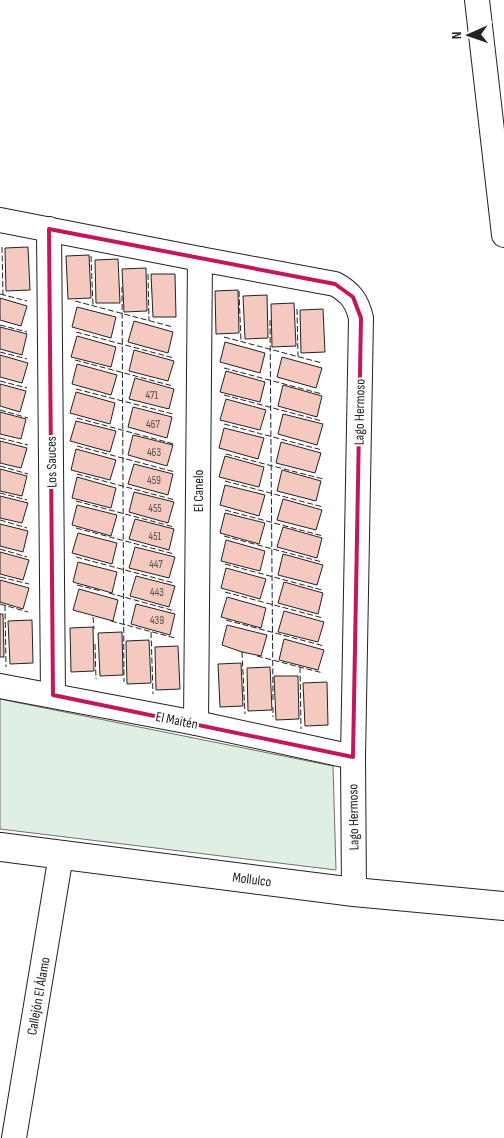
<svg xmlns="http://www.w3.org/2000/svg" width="504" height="1138" font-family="'Sofia Sans Condensed',sans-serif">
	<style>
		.green { fill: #e0efe3; stroke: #6f6f6f }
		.building { fill: #f3c9c0; stroke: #222 }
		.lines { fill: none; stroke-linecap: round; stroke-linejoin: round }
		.minor-casing { stroke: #222; stroke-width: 26 }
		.tertiary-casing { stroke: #222; stroke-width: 30 }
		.minor { stroke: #fff; stroke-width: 24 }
		.tertiary { stroke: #fff; stroke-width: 28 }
		.fence { stroke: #222; stroke-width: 1; stroke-dasharray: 6 2.5; stroke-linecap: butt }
		.marked { fill: none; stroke: #c2185b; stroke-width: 4; stroke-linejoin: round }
		.labels { text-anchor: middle; stroke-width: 4; stroke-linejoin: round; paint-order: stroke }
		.number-label { font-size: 11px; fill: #564c4a }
		.street-label { font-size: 14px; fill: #222; stroke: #fff }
	</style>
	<rect width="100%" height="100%" fill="#fff"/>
	<!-- green -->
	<path class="green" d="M0 699 333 766 336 870 0 829Z"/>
	<!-- building -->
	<g class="building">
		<path d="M28 247 30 290 6 291 5 248Z"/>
		<path d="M89 255 91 298 68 299 66 256Z"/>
		<path d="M118 259 120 303H96L95 260Z"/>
		<path d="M146 268 147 311 124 312 122 269Z"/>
		<path d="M151 274H175L176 317H153Z"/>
		<path d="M238 290 239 333 216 334 215 291Z"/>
		<path d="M267 295 268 338 245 339 243 296Z"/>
		<path d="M0 298 27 306 21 326 0 320Z"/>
		<path d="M294 303 296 346 272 347 271 304Z"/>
		<path d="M77 307 116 317 111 338 72 327Z"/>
		<path d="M323 309 325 352 301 353 300 310Z"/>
		<path d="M134 321 173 332 168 353 128 342Z"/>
		<path d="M0 327 27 334 22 355 0 349Z"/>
		<path d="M77 336 116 347 111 367 71 357Z"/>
		<path d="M225 342 265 353 260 373 220 362Z"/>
		<path d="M134 350 174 361 168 381 129 371Z"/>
		<path d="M0 355 28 363 22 383 0 377Z"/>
		<path d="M282 357 322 368 316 388 277 377Z"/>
		<path d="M77 364 117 375 111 395 72 384Z"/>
		<path d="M226 371 265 382 260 402 220 392Z"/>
		<path d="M135 378 174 389 169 409 129 399Z"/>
		<path d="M0 384 26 391 20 412 0 406Z"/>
		<path d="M283 385 322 396 317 417 278 406Z"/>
		<path d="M76 392 115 403 110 424 70 413Z"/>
		<path d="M226 399 266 410 260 430 220 420Z"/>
		<path d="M133 407 172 417 167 438 128 427Z"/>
		<path d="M0 412 26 419 21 439 0 434Z"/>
		<path d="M283 414 323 424 317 445 278 434Z"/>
		<path d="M76 421 116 431 110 452 70 441Z"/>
		<path d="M224 428 264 438 258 459 219 448Z"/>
		<path d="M133 435 173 445 167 466 128 455Z"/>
		<path d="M0 441 27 448 21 468 0 463Z"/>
		<path d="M281 442 321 453 315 473 276 463Z"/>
		<path d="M76 449 116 460 110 480 71 470Z"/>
		<path d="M225 456 264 467 259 487 219 477Z"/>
		<path d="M134 464 173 474 168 495 128 484Z"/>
		<path d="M0 469 27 476 22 496 0 491Z"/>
		<path d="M282 470 321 481 316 501 277 491Z"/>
		<path d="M77 477 116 488 111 508 72 498Z"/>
		<path d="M225 485 265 495 259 516 220 505Z"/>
		<path d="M134 492 174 502 168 523 129 512Z"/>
		<path d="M0 496 28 503 22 523 0 518Z"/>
		<path d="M283 499 322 510 316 530 277 520Z"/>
		<path d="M77 505 117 515 111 536 72 525Z"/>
		<path d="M225 513 265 523 259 544 220 533Z"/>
		<path d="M135 519 174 529 169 550 129 539Z"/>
		<path d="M0 524 28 531 23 552 0 546Z"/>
		<path d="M283 527 322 538 317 558 277 547Z"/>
		<path d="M78 533 117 543 112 564 72 553Z"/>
		<path d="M226 540 265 551 260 571 221 561Z"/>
		<path d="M135 547 175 557 169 578 129 568Z"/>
		<path d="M0 552 29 560 23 580 0 574Z"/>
		<path d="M283 554 323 565 317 585 278 575Z"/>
		<path d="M78 562 117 572 112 593 73 582Z"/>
		<path d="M226 568 266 579 260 599 221 588Z"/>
		<path d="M136 576 175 586 169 607 130 596Z"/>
		<path d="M0 580 29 588 23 609 0 602Z"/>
		<path d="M284 582 323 593 318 614 278 603Z"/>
		<path d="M79 589 118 600 113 621 73 610Z"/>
		<path d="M227 597 266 608 261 628 221 617Z"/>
		<path d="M136 604 175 614 170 635 131 624Z"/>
		<path d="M284 611 324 622 318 642 278 632Z"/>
		<path d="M0 614H3L4 657H0Z"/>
		<path d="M32 620 33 663 10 664 8 621Z"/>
		<path d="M227 625 267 635 261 656 242 652 222 645Z"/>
		<path d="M93 627 94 671 71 672 70 628Z"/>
		<path d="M122 632 123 675 100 676 98 633Z"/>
		<path d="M284 639 324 650 318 670 279 660Z"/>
		<path d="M149 640 151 683 127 684 126 641Z"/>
		<path d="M178 646 180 689 156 690 155 647Z"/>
		<path d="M241 663 243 706 220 707 218 664Z"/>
		<path d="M270 667 272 710 248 711 247 668Z"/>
		<path d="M274 676H298L299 719 276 720Z"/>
		<path d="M327 682 328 725 305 726 303 683Z"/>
	</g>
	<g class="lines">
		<!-- minor casing -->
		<g class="minor-casing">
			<g id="minor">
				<path d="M477 0 504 235"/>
				<path d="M0 220 200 259 335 284C350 292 357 301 361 318L353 757 354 892"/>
				<path d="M49 229 53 695"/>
				<path d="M0 686 196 723 353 757"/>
				<path d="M196 723 200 259"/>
				<path d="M14 1138 61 855"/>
			</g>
		</g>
		<!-- tertiary casing -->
		<g class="tertiary-casing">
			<path id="tertiary" d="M0 847 354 892 504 906"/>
		</g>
		<!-- minor -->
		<use href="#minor" class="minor"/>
		<!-- tertiary -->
		<use href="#tertiary" class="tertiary"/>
		<!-- fence -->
		<g class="fence">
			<path d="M2 247 3 295"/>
			<path d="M91 256 93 306"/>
			<path d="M148 274 149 321"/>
			<path d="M122 287 124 682"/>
			<path d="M239 291 241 341"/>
			<path d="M0 294 27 301"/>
			<path d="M75 301 173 327"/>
			<path d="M297 309 298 356"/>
			<path d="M270 320 273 700"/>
			<path d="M0 325 27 332"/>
			<path d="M76 332 174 358"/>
			<path d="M224 337 322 363"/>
			<path d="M0 352 27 359"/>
			<path d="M75 360 173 386"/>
			<path d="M224 368 322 394"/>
			<path d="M0 381 27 388"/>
			<path d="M76 389 173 414"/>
			<path d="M224 395 322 421"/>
			<path d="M0 410 28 418"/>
			<path d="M77 418 174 444"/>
			<path d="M224 424 322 450"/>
			<path d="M0 438 28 445"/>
			<path d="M77 446 175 472"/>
			<path d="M226 454 323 479"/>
			<path d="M0 466 28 474"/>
			<path d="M77 474 175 500"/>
			<path d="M225 481 323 507"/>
			<path d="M0 493 27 500"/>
			<path d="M76 501 174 527"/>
			<path d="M225 510 323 536"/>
			<path d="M0 520 27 528"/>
			<path d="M76 528 174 554"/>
			<path d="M224 536 322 562"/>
			<path d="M0 549 27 557"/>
			<path d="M76 557 174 583"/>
			<path d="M225 564 322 590"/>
			<path d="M0 577 29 584"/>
			<path d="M77 585 101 591"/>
			<path d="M225 592 323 618"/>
			<path d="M109 593 175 611"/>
			<path d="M0 604 28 612"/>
			<path d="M5 605 6 667"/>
			<path d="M93 617 94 629"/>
			<path d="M226 620 324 646"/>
			<path d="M111 621 175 638"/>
			<path d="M151 632 153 694"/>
			<path d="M95 644 96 679"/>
			<path d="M242 652 245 714"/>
			<path d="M257 656 323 673"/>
			<path d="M300 667 301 729"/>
			<path d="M273 707V717"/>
		</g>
	</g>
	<!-- marked area -->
	<path class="marked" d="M49 229 335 284 353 297 361 318 353 757 53 695Z"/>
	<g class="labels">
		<!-- number labels -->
		<g class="number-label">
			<text x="152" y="399">471</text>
			<text x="153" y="428">467</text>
			<text x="154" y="456">463</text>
			<text x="154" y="484">459</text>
			<text x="155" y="512">455</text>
			<text x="155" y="540">451</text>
			<text x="156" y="568">447</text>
			<text x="157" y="596">443</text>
			<text x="157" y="624">439</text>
		</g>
		<!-- street labels -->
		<g class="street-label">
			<text transform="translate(359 412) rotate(-89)" y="5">Lago Hermoso</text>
			<text transform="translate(51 462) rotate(-91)" y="5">Los Sauces</text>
			<text transform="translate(198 491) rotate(-90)" y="5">El Canelo</text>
			<text transform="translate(177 720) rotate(11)" y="5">El Maitén</text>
			<text transform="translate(353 817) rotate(-91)" y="5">Lago Hermoso</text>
			<text transform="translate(252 879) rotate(7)" y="5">Mollulco</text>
			<text transform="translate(38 996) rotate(-80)" y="5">Callejón El Álamo</text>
		</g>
	</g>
	<!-- north arrow -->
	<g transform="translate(469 35) rotate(268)" stroke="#ffffff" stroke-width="4" paint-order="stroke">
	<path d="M0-4L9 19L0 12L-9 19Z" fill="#222222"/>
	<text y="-8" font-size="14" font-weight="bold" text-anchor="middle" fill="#222222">N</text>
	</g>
</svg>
